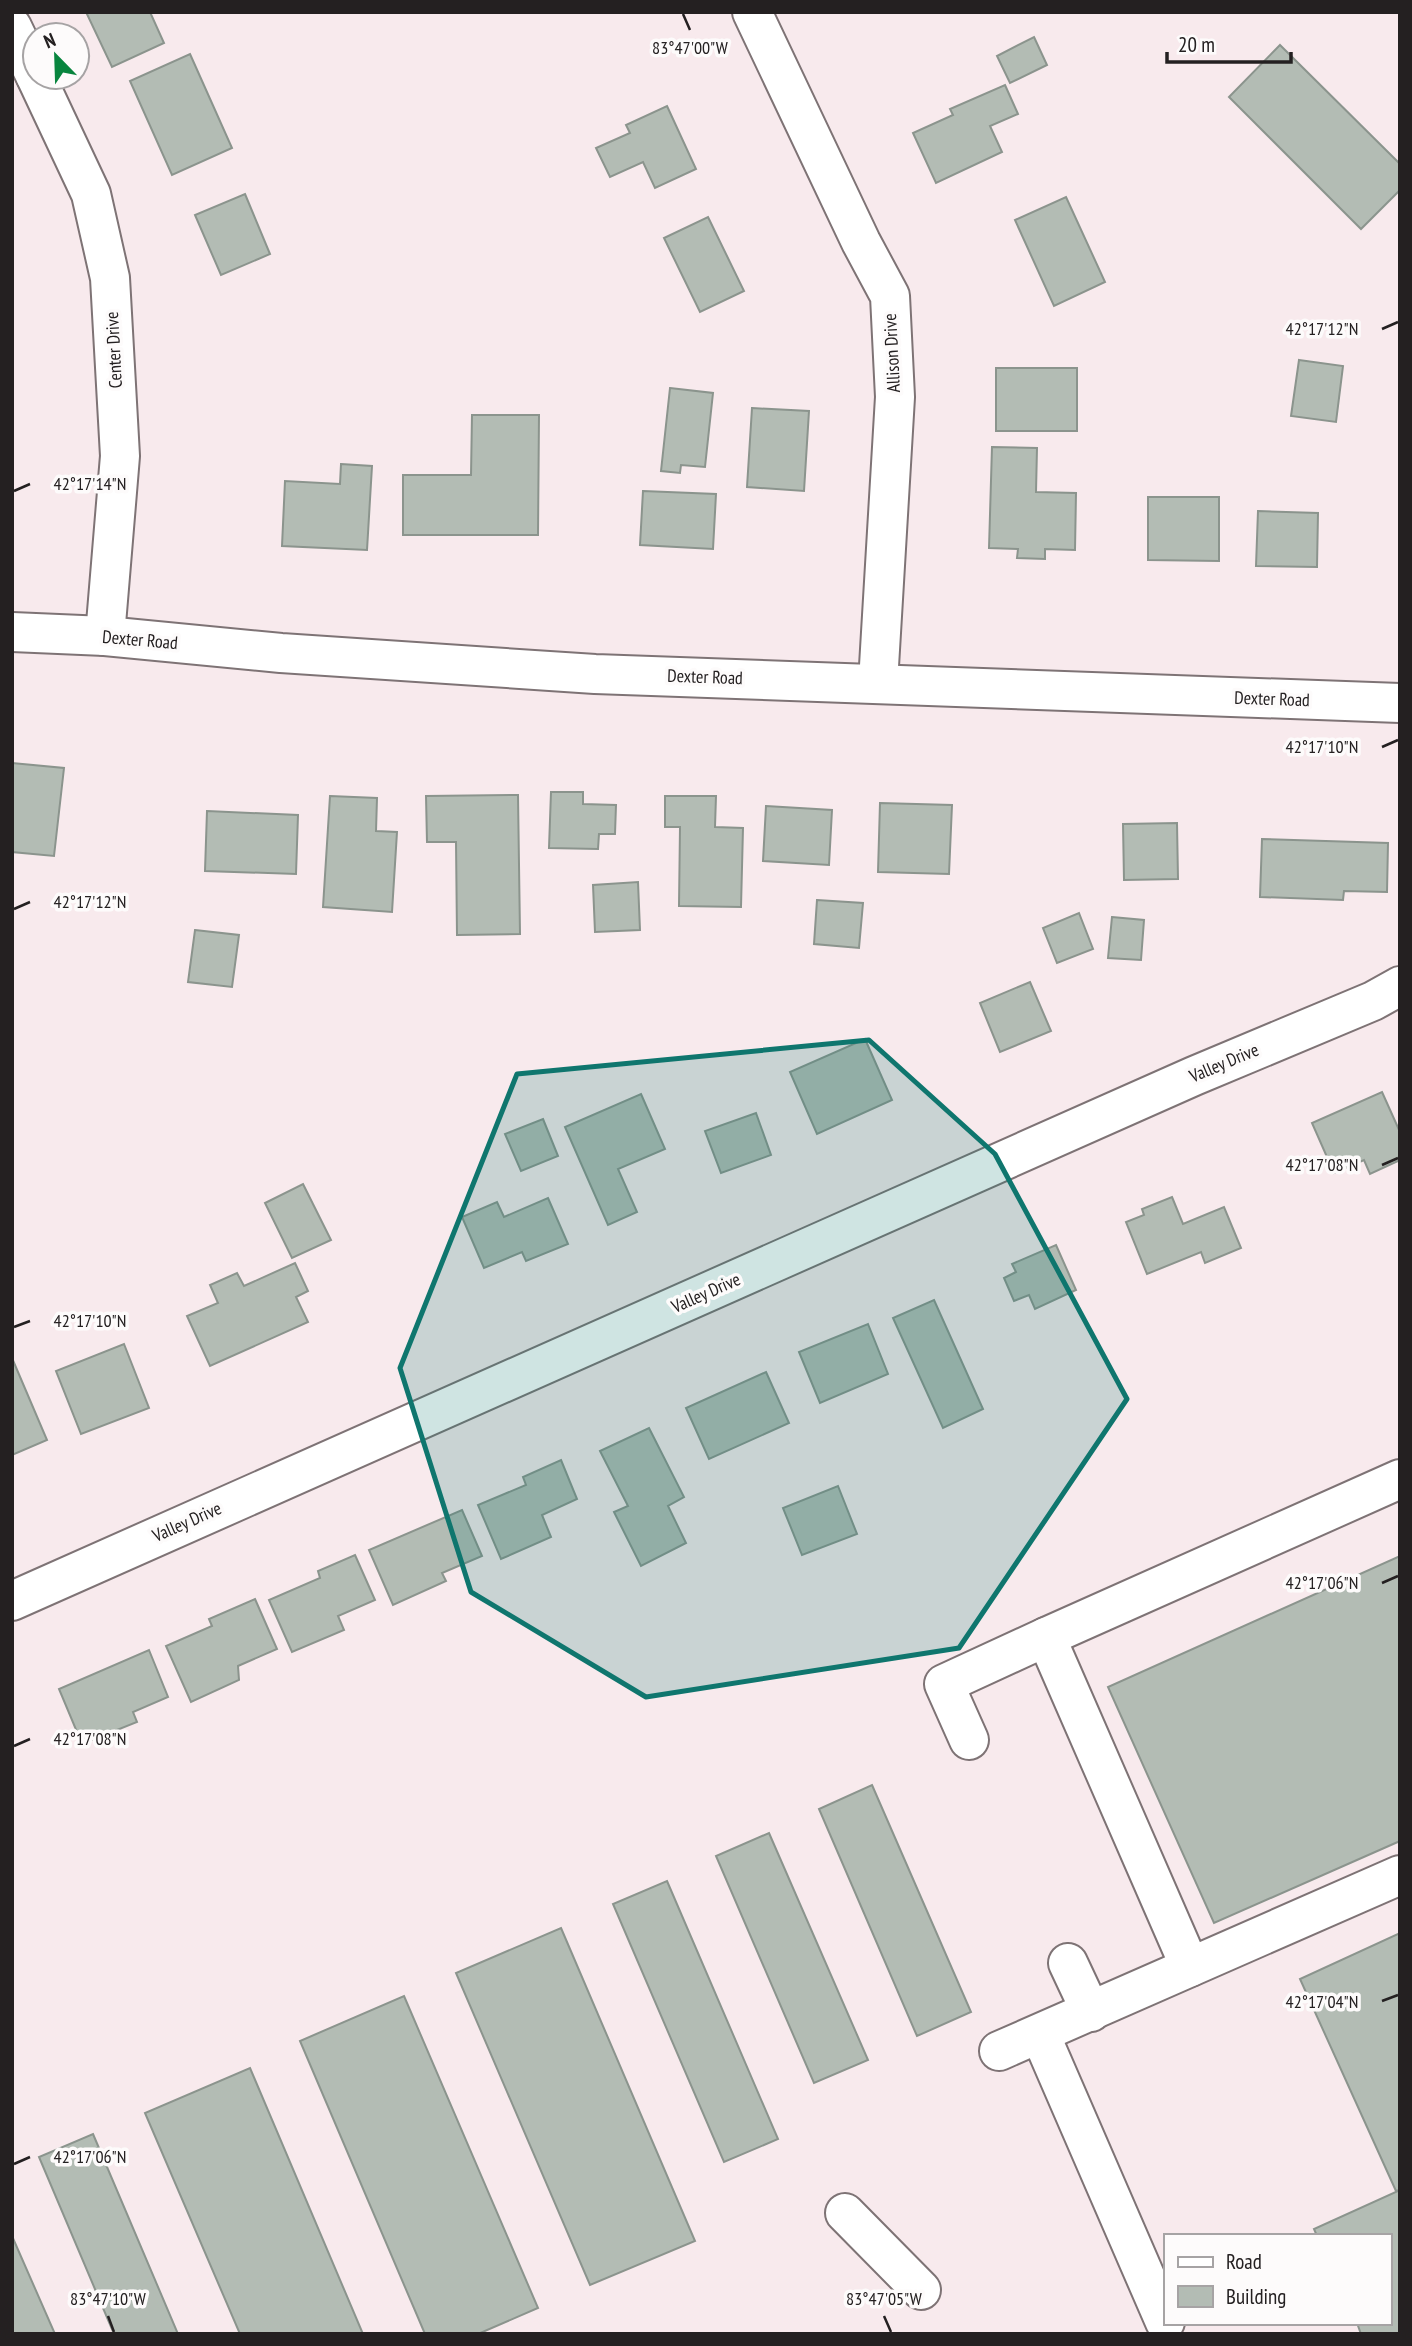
<svg xmlns="http://www.w3.org/2000/svg" width="1412" height="2346" font-family="'PT Sans Narrow',sans-serif">
	<style>
		.building { fill: #b3bcb4; stroke: #8b948d; stroke-width: 2 }
		.lines { fill: none; stroke-linecap: round; stroke-linejoin: round }
		.minor-casing { stroke: #7e7375; stroke-width: 42 }
		.major-casing { stroke: #7e7375; stroke-width: 42 }
		.minor { stroke: #fff; stroke-width: 38 }
		.major { stroke: #fff; stroke-width: 38 }
		.marked { fill: #0f766e; fill-opacity: 0.2; stroke: #0f766e; stroke-width: 5; stroke-linejoin: round }
		.ticks { fill: none; stroke: #242021; stroke-width: 2.5 }
		.labels { text-anchor: middle; stroke-width: 7; stroke-linejoin: round; paint-order: stroke }
		.street-label { font-size: 18px; fill: #242021; stroke: #fdfbfb }
		.ticks-label { font-size: 18px; text-anchor: middle; fill: #242021; stroke: #fdfbfb; stroke-width: 7; stroke-linejoin: round; paint-order: stroke }
	</style>
	<rect width="100%" height="100%" fill="#f8eaed"/>
	<!-- building -->
	<g class="building">
		<path d="M86 12H150L164 43 112 67Z"/>
		<path d="M1034 37 1047 65 1010 83 997 56Z"/>
		<path d="M1280 45 1400 164V190L1361 229 1229 97Z"/>
		<path d="M190 54 232 148 172 175 130 81Z"/>
		<path d="M1005 85 1018 114 990 126 1002 152 936 183 913 133 953 115 950 109Z"/>
		<path d="M667 106 696 169 655 188 643 162 610 177 596 148 630 133 626 125Z"/>
		<path d="M245 194 270 254 221 275 195 215Z"/>
		<path d="M1066 197 1105 282 1054 306 1015 220Z"/>
		<path d="M708 217 744 291 700 312 664 238Z"/>
		<path d="M1299 360 1343 366 1336 422 1291 416Z"/>
		<rect x="996" y="368" width="81" height="63"/>
		<path d="M670 388 713 393 705 467 681 465 680 473 661 471Z"/>
		<path d="M752 408 809 411 804 491 747 487Z"/>
		<path d="M472 415H539L538 535H403V475H471Z"/>
		<path d="M992 447 1037 448 1036 492 1076 493 1075 550 1045 549V559L1017 558 1018 549 989 548Z"/>
		<path d="M341 464 372 466 367 550 282 546 285 481 340 484Z"/>
		<path d="M643 491 716 494 713 549 640 545Z"/>
		<path d="M1148 497H1219V561L1148 560Z"/>
		<path d="M1258 511 1318 513 1317 567 1256 566Z"/>
		<path d="M12 763 64 768 54 856 12 852Z"/>
		<path d="M551 792H583V804L616 805 615 834H599L598 849 549 848Z"/>
		<path d="M518 795 520 934 457 935 456 842H427L426 796Z"/>
		<path d="M330 796 377 798 376 831 397 832 392 912 323 907Z"/>
		<path d="M665 796H716L715 827 743 828 741 907 679 906 680 827H665Z"/>
		<path d="M880 803 952 805 949 874 878 872Z"/>
		<path d="M766 806 832 810 829 865 763 861Z"/>
		<path d="M207 811 298 815 296 874 205 871Z"/>
		<path d="M1177 823 1178 879 1124 880 1123 824Z"/>
		<path d="M1262 839 1388 843 1387 892 1344 891 1343 900 1260 897Z"/>
		<path d="M638 882 640 930 595 932 593 885Z"/>
		<path d="M817 900 863 903 859 948 814 944Z"/>
		<path d="M1079 913 1093 949 1057 963 1043 928Z"/>
		<path d="M1112 917 1144 920 1141 960 1108 958Z"/>
		<path d="M195 930 239 935 232 987 188 982Z"/>
		<path d="M1030 982 1051 1031 1000 1052 980 1003Z"/>
		<path d="M865 1039 892 1100 817 1134 790 1072Z"/>
		<path d="M1382 1092 1400 1132V1160L1370 1174 1364 1160 1334 1173 1312 1123Z"/>
		<path d="M641 1094 665 1149 618 1169 637 1212 608 1225 565 1127Z"/>
		<path d="M756 1113 771 1155 721 1173 705 1131Z"/>
		<path d="M543 1119 558 1156 521 1171 505 1134Z"/>
		<path d="M303 1184 331 1240 292 1258 265 1203Z"/>
		<path d="M1172 1197 1183 1224 1224 1207 1241 1248 1205 1263 1201 1252 1147 1274 1126 1222 1144 1215 1142 1209Z"/>
		<path d="M548 1198 568 1244 526 1261 522 1252 484 1268 462 1217 497 1202 504 1217Z"/>
		<path d="M1056 1245 1076 1290 1035 1309 1029 1295 1014 1301 1004 1278 1016 1272 1012 1264Z"/>
		<path d="M295 1263 308 1291 296 1297 308 1322 210 1366 187 1316 218 1303 210 1285 237 1273 244 1286Z"/>
		<path d="M934 1300 983 1409 943 1428 893 1318Z"/>
		<path d="M868 1324 888 1374 820 1403 799 1352Z"/>
		<path d="M124 1344 149 1408 81 1434 56 1371Z"/>
		<path d="M12 1358 47 1440 12 1455Z"/>
		<path d="M766 1372 789 1423 709 1459 686 1408Z"/>
		<path d="M649 1428 684 1497 668 1506 686 1543 641 1566 614 1512 628 1506 600 1451Z"/>
		<path d="M561 1460 577 1499 542 1515 551 1537 501 1559 478 1505 526 1485 523 1477Z"/>
		<path d="M838 1486 857 1534 802 1555 783 1508Z"/>
		<path d="M462 1510 482 1556 442 1573 446 1581 393 1605 369 1550Z"/>
		<path d="M355 1555 375 1600 338 1616 344 1630 292 1652 269 1600 320 1578 318 1571Z"/>
		<path d="M1400 1556V1841L1214 1923 1108 1687Z"/>
		<path d="M255 1599 277 1649 238 1666 239 1680 191 1702 166 1646 212 1626 209 1619Z"/>
		<path d="M149 1650 168 1697 133 1712 137 1722 82 1744 59 1689Z"/>
		<path d="M872 1785 971 2012 917 2036 819 1809Z"/>
		<path d="M769 1833 868 2060 814 2083 716 1856Z"/>
		<path d="M667 1881 778 2139 724 2162 613 1904Z"/>
		<path d="M561 1928 695 2241 590 2285 456 1973Z"/>
		<path d="M1400 1933V2190L1396 2191 1300 1979Z"/>
		<path d="M404 1996 538 2308 478 2334H425L300 2041Z"/>
		<path d="M250 2068 363 2334H240L145 2113Z"/>
		<path d="M93 2134 178 2334H114L39 2157Z"/>
		<path d="M1400 2190V2334H1361L1357 2323H1389V2236H1317L1314 2229Z"/>
		<path d="M12 2236 55 2334H12Z"/>
	</g>
	<g class="lines">
		<!-- minor casing -->
		<g class="minor-casing">
			<g id="minor">
				<path d="M752 12 861 242 890 296 895 397 878 683"/>
				<path d="M12 27 35 75"/>
				<path d="M36 77 91 194 110 278 120 456 105 636"/>
				<path d="M12 1601 1194 1076 1373 1001 1400 986"/>
				<path d="M969 1740 944 1684 1046 1637"/>
				<path d="M1068 1963 1091 2012"/>
				<path d="M1190 1967 1046 1637 1400 1479"/>
				<path d="M1040 2034 1165 2322"/>
				<path d="M999 2051 1400 1875"/>
				<path d="M845 2213 921 2290"/>
			</g>
		</g>
		<!-- major casing -->
		<g class="major-casing">
			<path id="major" d="M12 632 105 636 281 653 595 674 1400 703"/>
		</g>
		<!-- minor -->
		<use href="#minor" class="minor"/>
		<!-- major -->
		<use href="#major" class="major"/>
	</g>
	<!-- marked area -->
	<path class="marked" d="M869 1040 995 1154 1127 1399 959 1648 646 1697 471 1592 400 1368 517 1074Z"/>
	<!-- ticks -->
	<path class="ticks" d="M683 14 690 30M1382 329 1398 322M14 491 30 484M1382 747 1398 740M14 909 30 902M1382 1165 1398 1158M14 1327 30 1321M1382 1583 1398 1576M14 1746 30 1739M1382 2001 1398 1995M14 2164 30 2157M108 2316 114 2332M884 2316 891 2332"/>
	<g class="labels">
		<!-- street labels -->
		<g class="street-label">
			<text transform="translate(114 350) rotate(-93)" y="6">Center Drive</text>
			<text transform="translate(892 353) rotate(-93)" y="6">Allison Drive</text>
			<text transform="translate(140 640) rotate(5)" y="6">Dexter Road</text>
			<text transform="translate(705 677) rotate(2)" y="6">Dexter Road</text>
			<text transform="translate(1272 699) rotate(2)" y="6">Dexter Road</text>
			<text transform="translate(1224 1063) rotate(-23)" y="6">Valley Drive</text>
			<text transform="translate(706 1293) rotate(-24)" y="6">Valley Drive</text>
			<text transform="translate(187 1522) rotate(-24)" y="6">Valley Drive</text>
		</g>
	</g>
	<g class="ticks-label">
		<text x="690" y="54">83°47'00"W</text>
		<text x="1322" y="335">42°17'12"N</text>
		<text x="90" y="490">42°17'14"N</text>
		<text x="1322" y="753">42°17'10"N</text>
		<text x="90" y="908">42°17'12"N</text>
		<text x="1322" y="1171">42°17'08"N</text>
		<text x="90" y="1327">42°17'10"N</text>
		<text x="1322" y="1589">42°17'06"N</text>
		<text x="90" y="1745">42°17'08"N</text>
		<text x="1322" y="2008">42°17'04"N</text>
		<text x="90" y="2163">42°17'06"N</text>
		<text x="108" y="2305">83°47'10"W</text>
		<text x="884" y="2305">83°47'05"W</text>
	</g>
	<!-- border -->
	<rect width="1412" height="2346" fill="none" stroke="#242021" stroke-width="28"/>
	<!-- legend -->
	<rect x="1164" y="2234" width="228" height="91" fill="#fdfbfb" stroke="#a6a3a4" stroke-width="2"/>
	<rect x="1178" y="2257" width="35" height="10" fill="#ffffff" stroke="#a6a3a4" stroke-width="2"/>
	<text x="1226" y="2269" font-size="21" fill="#242021">Road</text>
	<rect x="1178" y="2286" width="35" height="21" fill="#b3bcb4" stroke="#a6a3a4" stroke-width="2"/>
	<text x="1226" y="2304" font-size="21" fill="#242021">Building</text>
	<!-- north arrow -->
	<g transform="translate(56 56) rotate(337)"><circle r="33" fill="#fdfbfb" stroke="#a6a3a4" stroke-width="2"/>
	<path d="M0-5L12 26L0 18L-12 26Z" fill="#08853e"/>
	<text y="-10" font-size="19" font-weight="bold" text-anchor="middle" fill="#242021">N</text>
	</g>
	<!-- scale -->
	<path d="M1167 52v10h124v-10" fill="none" stroke="#242021" stroke-width="3.5"/>
	<text x="1178" y="52" font-size="21" fill="#242021" stroke="#fdfbfb" stroke-width="5" paint-order="stroke">20 m</text>
</svg>
